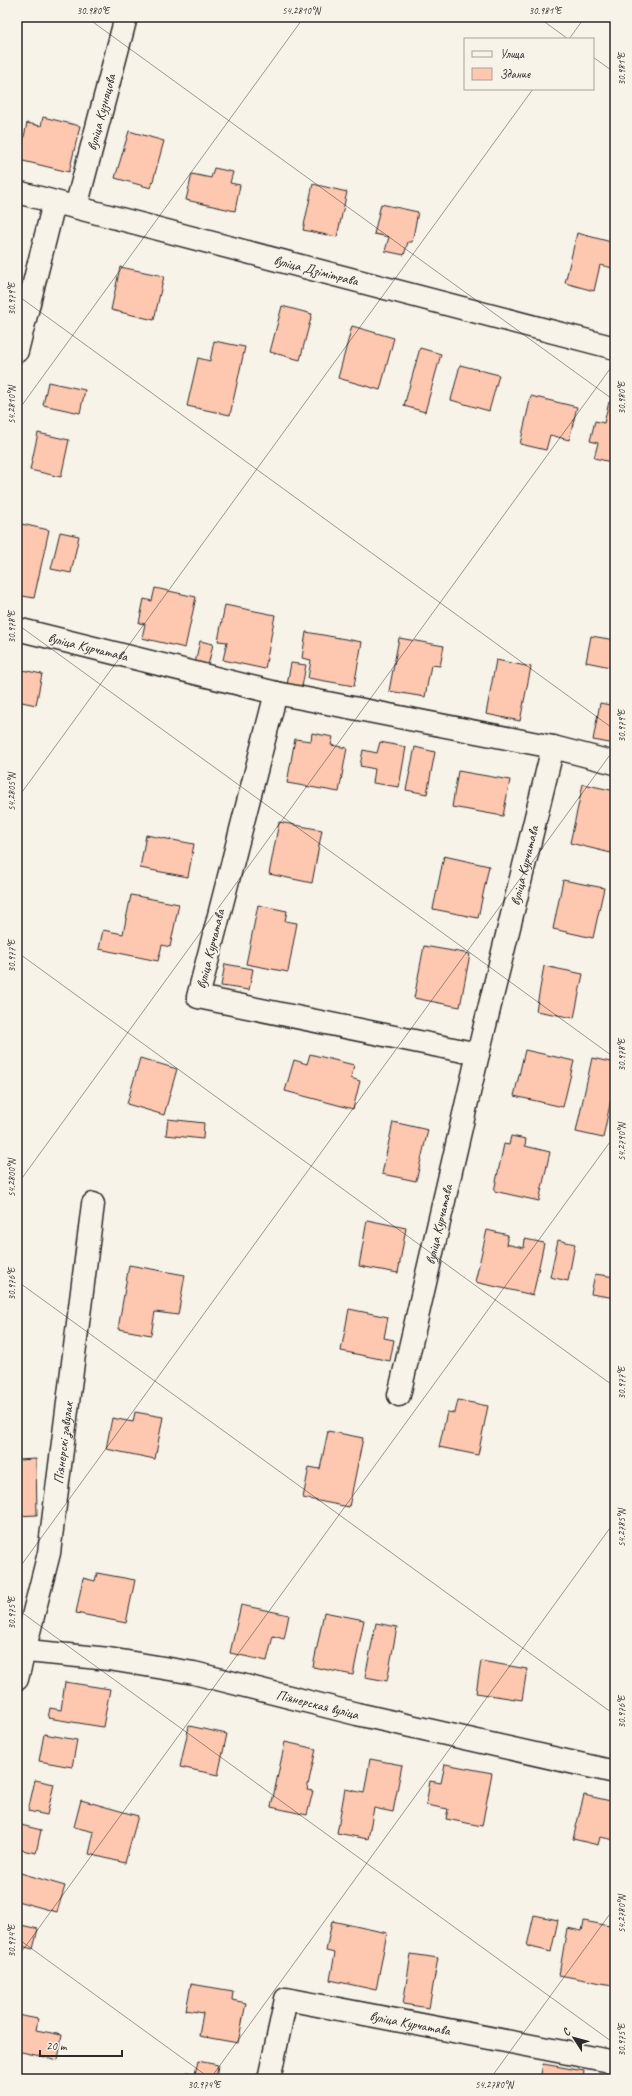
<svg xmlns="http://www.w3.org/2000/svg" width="632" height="2096" font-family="Caveat,sans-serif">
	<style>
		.building { fill: #fdc7b0; stroke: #2b2b2b }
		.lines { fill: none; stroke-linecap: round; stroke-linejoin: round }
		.street-casing { stroke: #2b2b2b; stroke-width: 25 }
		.street { stroke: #f7f3e8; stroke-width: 22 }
		.ticks { fill: none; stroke: #2b2b2b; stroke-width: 1; stroke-opacity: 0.45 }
		.labels { text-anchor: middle; stroke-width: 4; stroke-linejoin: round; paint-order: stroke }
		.street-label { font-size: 14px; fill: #2b2b2b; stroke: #f7f3e8 }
		.neatline { fill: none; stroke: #2b2b2b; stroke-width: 1.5 }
		.ticks-label { font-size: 10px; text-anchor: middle; fill: #2b2b2b }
	</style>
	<rect width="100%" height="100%" fill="#f7f3e8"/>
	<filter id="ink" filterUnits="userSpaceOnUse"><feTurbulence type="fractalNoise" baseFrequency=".025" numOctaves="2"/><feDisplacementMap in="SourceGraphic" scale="8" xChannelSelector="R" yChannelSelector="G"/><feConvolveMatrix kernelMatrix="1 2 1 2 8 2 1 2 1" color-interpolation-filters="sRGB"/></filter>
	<g filter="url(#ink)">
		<!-- building -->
		<g class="building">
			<path d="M43 117 80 126 69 172 19 160 27 123 41 126Z"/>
			<path d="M129 131 164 141 151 188 115 178Z"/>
			<path d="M214 168 233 172 230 183 240 185 235 211 186 200 192 174 211 178Z"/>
			<path d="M313 184 347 192 337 237 303 230Z"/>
			<path d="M381 204 418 212 412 242H408L404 255 385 251 389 237 374 234Z"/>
			<path d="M577 233 615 243 613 268 600 265 594 291 565 283Z"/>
			<path d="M120 267 164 276 154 320 111 310Z"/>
			<path d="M282 306 312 314 300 360 270 352Z"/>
			<path d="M352 326 394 338 380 390 338 378Z"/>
			<path d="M214 341 245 347 230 415 187 406 198 358 210 361Z"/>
			<path d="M420 348 441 354 425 412 404 406Z"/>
			<path d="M460 365 499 375 489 411 451 400Z"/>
			<path d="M48 382 85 390 80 413 43 405Z"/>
			<path d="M531 396 577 407 569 440 550 435 546 450 520 444Z"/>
			<path d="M609 402 615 404V463L594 458 598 443 590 441 595 421 604 423Z"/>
			<path d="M38 433 69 440 61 477 30 470Z"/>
			<path d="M17 523 49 530 34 598 17 595Z"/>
			<path d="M60 532 79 536 71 573 51 569Z"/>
			<path d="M155 588 196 597 185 648 142 638 145 624 139 623 144 599 152 601Z"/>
			<path d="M225 605 275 615 265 669 223 660 227 642 218 641Z"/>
			<path d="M306 632 362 642 354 686 308 678 311 660 302 658Z"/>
			<path d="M591 636 615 640V668L586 662Z"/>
			<path d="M399 638 444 646 440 666 431 665 425 697 389 691Z"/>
			<path d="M200 641 213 644 208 666 195 663Z"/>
			<path d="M496 660 531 667 520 721 486 714Z"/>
			<path d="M291 663 306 665 302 687 287 685Z"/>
			<path d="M17 669 42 674 36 705 17 701Z"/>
			<path d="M615 678V744L593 740 600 703 610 705Z"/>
			<path d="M312 733 333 737 331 745 347 748 339 792 287 783 295 739 311 741Z"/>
			<path d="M380 742 406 747 399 787 373 783 375 769 360 766 363 750 377 753Z"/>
			<path d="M415 747 435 752 427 794 406 790Z"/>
			<path d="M458 771 510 780 503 816 452 807Z"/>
			<path d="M583 784 615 791 614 808H615V854L570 843Z"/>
			<path d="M279 822 322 830 312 883 269 874Z"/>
			<path d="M146 835 194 844 188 877 140 868Z"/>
			<path d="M444 856 489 866 478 918 433 909Z"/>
			<path d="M563 880 604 888 593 938 553 929Z"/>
			<path d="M131 895 179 904 170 947 162 945 158 961 99 949 103 930 123 934Z"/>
			<path d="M258 905 287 911 285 921 297 923 288 972 246 964Z"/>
			<path d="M424 946 470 954 460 1007 414 998Z"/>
			<path d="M225 964 253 969 249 990 221 986Z"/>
			<path d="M544 966 583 974 574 1018 536 1011Z"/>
			<path d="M525 1050 574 1061 563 1107 514 1096Z"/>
			<path d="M310 1054 354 1065 351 1078 360 1081 353 1109 285 1091 294 1060 307 1064Z"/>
			<path d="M140 1058 177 1069 164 1115 127 1104Z"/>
			<path d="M592 1058 615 1063V1080L603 1138 576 1132Z"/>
			<path d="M168 1119 204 1123 203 1139 166 1135Z"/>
			<path d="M393 1122 428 1130 416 1181 382 1174Z"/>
			<path d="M511 1136 526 1139 525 1146 550 1152 539 1201 494 1191 504 1144 509 1145Z"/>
			<path d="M367 1220 406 1228 398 1273 359 1266Z"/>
			<path d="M487 1230 508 1235 506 1244 524 1248 525 1239 544 1243 533 1295 475 1282Z"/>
			<path d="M558 1240 575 1244 568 1281 550 1277Z"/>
			<path d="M129 1265 185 1275 178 1315 155 1312 151 1335 118 1329Z"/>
			<path d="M595 1274 615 1277V1298L591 1294Z"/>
			<path d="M349 1309 388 1317 384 1338 394 1340 390 1361 341 1351Z"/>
			<path d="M458 1400 488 1406 478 1455 439 1447 447 1412 455 1413Z"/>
			<path d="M135 1412 163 1417 155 1459 106 1449 112 1418 133 1422Z"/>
			<path d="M328 1431 363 1438 349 1507 303 1498 309 1467 320 1469Z"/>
			<path d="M36 1459 37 1515 17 1516V1460Z"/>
			<path d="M97 1573 135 1580 126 1623 76 1613 83 1578 95 1581Z"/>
			<path d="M241 1605 289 1615 284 1639 273 1636 267 1661 230 1653Z"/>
			<path d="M324 1612 364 1620 353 1675 313 1667Z"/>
			<path d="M376 1623 397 1627 387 1681 365 1677Z"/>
			<path d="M481 1661 527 1669 522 1700 476 1693Z"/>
			<path d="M65 1682 110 1689 103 1727 48 1718 50 1708 61 1710Z"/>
			<path d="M189 1726 227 1734 218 1775 180 1767Z"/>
			<path d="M44 1734 77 1740 72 1767 39 1761Z"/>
			<path d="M285 1742 316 1749 307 1790 313 1791 307 1815 271 1807Z"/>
			<path d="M370 1759 402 1765 393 1812 374 1808 368 1839 337 1833 345 1789 364 1793Z"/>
			<path d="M445 1764 492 1773 482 1826 446 1819 448 1809 426 1805 430 1781 441 1783Z"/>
			<path d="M35 1780 54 1784 47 1815 28 1811Z"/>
			<path d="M584 1795 615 1802V1840L600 1837 598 1845 573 1839Z"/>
			<path d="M81 1800 138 1816 125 1863 89 1854 94 1832 74 1827Z"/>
			<path d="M17 1824 41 1830 36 1853 17 1849Z"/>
			<path d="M614 1864 615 1865V1881L611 1880Z"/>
			<path d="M17 1872 65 1886 57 1912 17 1901Z"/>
			<path d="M534 1915 558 1920 551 1952 527 1946Z"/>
			<path d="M332 1921 387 1933 376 1990 330 1980 335 1953 326 1951Z"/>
			<path d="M584 1921 615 1927V1970L612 1985 559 1975 567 1928 582 1931Z"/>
			<path d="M17 1924 38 1929 33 1949 17 1945Z"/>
			<path d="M411 1954 438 1958 429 2008 403 2004Z"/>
			<path d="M191 1984 233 1991 232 2000 246 2003 238 2043 199 2036 203 2013 186 2010Z"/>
			<path d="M17 2015 38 2019 36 2030 62 2035 58 2060 17 2051Z"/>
			<path d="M198 2061 218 2065 216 2078 221 2079H185L187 2072 195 2074Z"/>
			<path d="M543 2064 584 2071 583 2079H540Z"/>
		</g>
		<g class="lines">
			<!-- street casing -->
			<g class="street-casing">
				<g id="street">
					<path id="s1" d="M17 192 615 348"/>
					<path id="s2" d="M76 207 126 17"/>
					<path d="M17 351 54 203"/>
					<path id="s3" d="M17 629 276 693 553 747 615 763"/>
					<path d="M276 693 198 997 478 1054"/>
					<path id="s4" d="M399 1395 478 1054 553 747"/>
					<path id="s5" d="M17 1650 109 1659 194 1673 357 1714 615 1772"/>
					<path id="s6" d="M17 1679 49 1553 93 1204"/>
					<path id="s7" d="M269 2079 286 1999 615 2062"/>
				</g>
			</g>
			<!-- street -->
			<use href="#street" class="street"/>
		</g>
	</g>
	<!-- ticks -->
	<path class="ticks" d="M86 17 615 401M538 17 568 39M17 26 24 17M569 39 585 17M593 57 615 73M17 295 615 730M17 412 304 17M17 624 615 1058M17 799 533 89M17 952 615 1387M17 1185 615 362M17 1281 615 1715M17 1571 615 748M17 1609 615 2044M17 1938 211 2079M17 1958 615 1135M210 2079 615 1521M490 2079 615 1907"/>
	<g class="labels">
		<!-- street labels -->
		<g class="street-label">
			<text dy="5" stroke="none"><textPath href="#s2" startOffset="98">вуліца Кузняцова</textPath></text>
			<text dy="5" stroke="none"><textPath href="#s1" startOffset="309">вуліца Дзімітрава</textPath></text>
			<text dy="5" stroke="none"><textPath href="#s3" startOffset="73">вуліца Курчатава</textPath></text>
			<text dy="5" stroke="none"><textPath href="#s4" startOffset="544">вуліца Курчатава</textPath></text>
			<text transform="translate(210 949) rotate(-76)" y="5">вуліца Курчатава</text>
			<text dy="5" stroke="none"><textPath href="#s4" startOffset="175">вуліца Курчатава</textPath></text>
			<text dy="5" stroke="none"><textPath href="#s6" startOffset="241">Піянерскі завулак</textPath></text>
			<text dy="5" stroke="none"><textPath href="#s5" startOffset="306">Піянерская вуліца</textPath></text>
			<text dy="5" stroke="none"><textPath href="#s7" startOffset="208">вуліца Курчатава</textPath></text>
		</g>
	</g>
	<!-- margin -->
	<rect width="632" height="2096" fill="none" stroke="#f7f3e8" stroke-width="44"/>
	<!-- legend -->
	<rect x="464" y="38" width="130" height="52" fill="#f7f3e8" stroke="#a5a39c"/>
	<rect x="472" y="51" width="20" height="6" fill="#f7f3e8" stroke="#a5a39c"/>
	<text x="500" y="58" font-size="12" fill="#2b2b2b">Улица</text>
	<rect x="472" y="68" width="20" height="12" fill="#fdc7b0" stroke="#a5a39c"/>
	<text x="500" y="78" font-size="12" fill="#2b2b2b">Здание</text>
	<!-- north arrow -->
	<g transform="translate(574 2038) rotate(306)" stroke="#f7f3e8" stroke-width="3" paint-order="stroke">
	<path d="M0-3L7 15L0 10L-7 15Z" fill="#2b2b2b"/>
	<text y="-6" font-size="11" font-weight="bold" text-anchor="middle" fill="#2b2b2b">С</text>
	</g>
	<!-- scale -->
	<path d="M40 2050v6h82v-6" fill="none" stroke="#2b2b2b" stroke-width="2"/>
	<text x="46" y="2050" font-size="12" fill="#2b2b2b" stroke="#f7f3e8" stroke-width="3" paint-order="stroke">20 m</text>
	<rect x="22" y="22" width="588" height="2052" class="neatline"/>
	<g class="ticks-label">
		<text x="93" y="14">30.980°E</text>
		<text x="301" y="14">54.2810°N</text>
		<text x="545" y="14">30.981°E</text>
		<text transform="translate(621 69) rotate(-90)" y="4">30.981°E</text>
		<text transform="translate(11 299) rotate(-90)" y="4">30.979°E</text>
		<text transform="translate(621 398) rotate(-90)" y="4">30.980°E</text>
		<text transform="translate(11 405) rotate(-90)" y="4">54.2810°N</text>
		<text transform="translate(11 627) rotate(-90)" y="4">30.978°E</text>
		<text transform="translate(621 726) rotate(-90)" y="4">30.979°E</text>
		<text transform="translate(11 792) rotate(-90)" y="4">54.2805°N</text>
		<text transform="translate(11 956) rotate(-90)" y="4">30.977°E</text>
		<text transform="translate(621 1055) rotate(-90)" y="4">30.978°E</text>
		<text transform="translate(621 1142) rotate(-90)" y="4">54.2790°N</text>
		<text transform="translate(11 1178) rotate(-90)" y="4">54.2800°N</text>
		<text transform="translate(11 1284) rotate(-90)" y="4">30.976°E</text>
		<text transform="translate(621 1383) rotate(-90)" y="4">30.977°E</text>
		<text transform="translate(621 1528) rotate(-90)" y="4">54.2785°N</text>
		<text transform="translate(11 1613) rotate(-90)" y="4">30.975°E</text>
		<text transform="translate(621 1712) rotate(-90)" y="4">30.976°E</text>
		<text transform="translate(621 1914) rotate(-90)" y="4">54.2780°N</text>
		<text transform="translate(11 1941) rotate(-90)" y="4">30.974°E</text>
		<text transform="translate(621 2040) rotate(-90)" y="4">30.975°E</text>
		<text x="204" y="2088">30.974°E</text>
		<text x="494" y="2088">54.2780°N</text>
	</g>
</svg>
